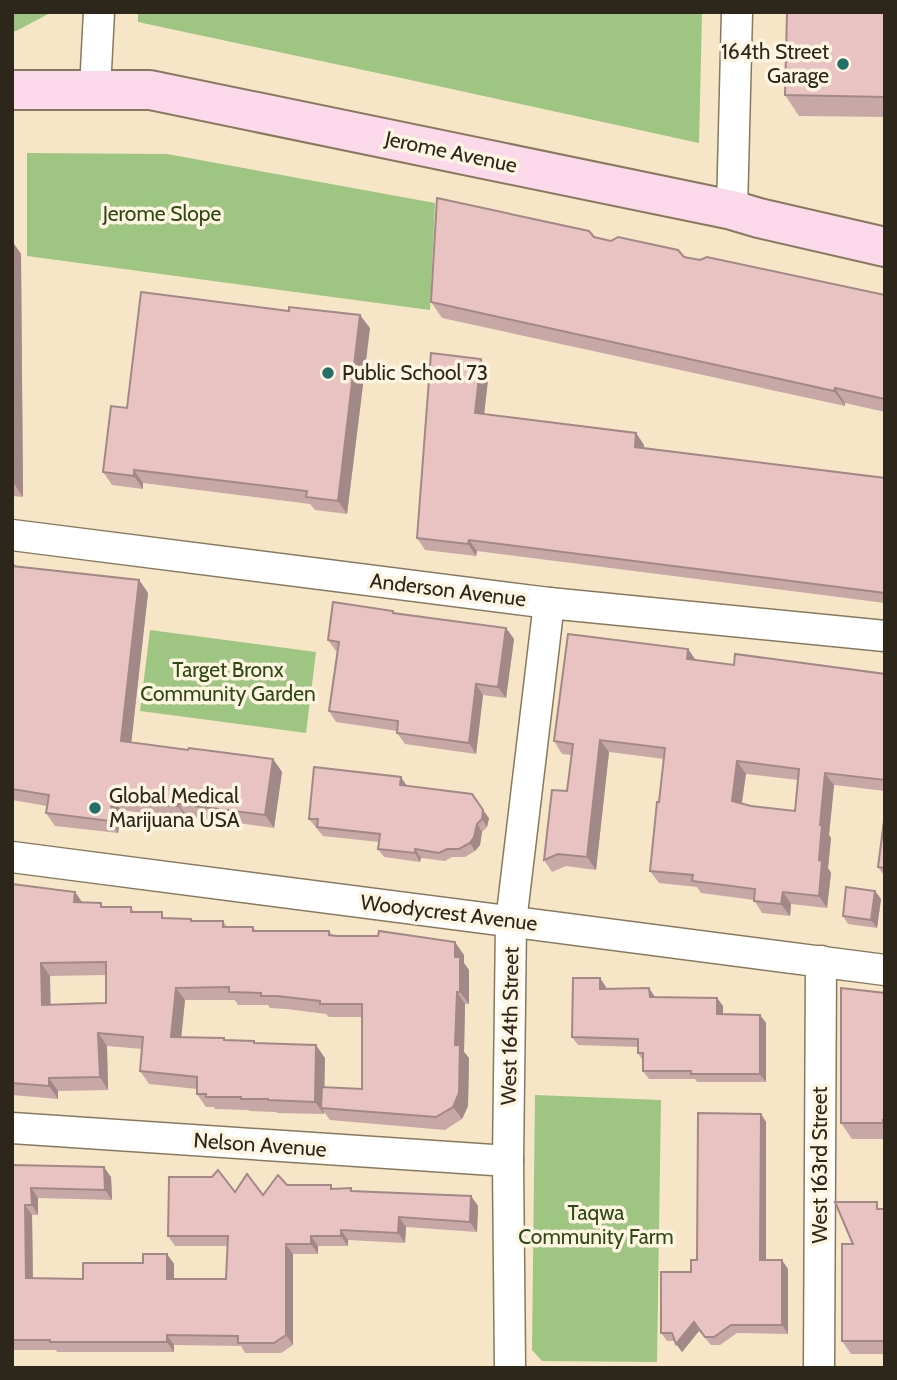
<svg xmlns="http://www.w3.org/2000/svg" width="897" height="1380" font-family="Cabin,sans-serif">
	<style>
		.green { fill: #9fc582 }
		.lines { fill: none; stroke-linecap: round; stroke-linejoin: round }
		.street-casing { stroke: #88795e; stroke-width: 33 }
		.secondary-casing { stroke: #88795e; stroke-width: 42 }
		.street { stroke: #fff; stroke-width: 30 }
		.secondary { stroke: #fbd9ea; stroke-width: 38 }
		.wall { fill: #c8a8a6; fill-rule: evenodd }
		.shaded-wall { fill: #a28887 }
		.building { fill: #e8c3c1; stroke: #a28887; stroke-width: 2; fill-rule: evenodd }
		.poi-dot { fill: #256f6b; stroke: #fdf4e1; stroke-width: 2.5 }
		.labels { text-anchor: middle; stroke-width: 7; stroke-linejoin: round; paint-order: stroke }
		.poi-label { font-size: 21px; fill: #2d271b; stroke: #fdf4e1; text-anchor: start }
		.street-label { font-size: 21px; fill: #2d271b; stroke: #fdf4e1 }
		.park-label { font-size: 21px; fill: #2e4913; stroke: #fdf4e1 }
	</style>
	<rect width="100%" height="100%" fill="#f6e6c7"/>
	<!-- green -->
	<g class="green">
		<path d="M12 12H52L16 31H12Z"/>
		<path d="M138 12H702L699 143 415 81 138 22Z"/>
		<path d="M27 153 167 154 435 203 430 310 27 256Z"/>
		<path d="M150 630 316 652 306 733 140 711Z"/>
		<path d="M535 1095 661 1100 657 1362 542 1361 532 1350Z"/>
	</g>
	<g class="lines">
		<!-- street casing -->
		<g class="street-casing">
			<g id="street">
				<path d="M95 89 99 12"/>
				<path d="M732 210 737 12"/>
				<path d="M12 535 549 603 885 636"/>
				<path d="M12 857 885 970"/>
				<path d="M12 1128 508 1161"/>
				<path d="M510 1368 508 1161 511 922 549 603"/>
				<path d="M819 1368 821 961"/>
			</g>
		</g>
		<!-- secondary casing -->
		<g class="secondary-casing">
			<path id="secondary" d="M12 90H150L732 210 759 218 885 247"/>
		</g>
		<!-- street -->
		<use href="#street" class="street"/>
		<!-- secondary -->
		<use href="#secondary" class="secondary"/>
	</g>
	<!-- wall -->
	<g class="wall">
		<path d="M885 12V117L799 116 785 95Z"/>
		<path d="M12 241 21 254 23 497 12 496Z"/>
		<path d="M684 257 885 295V412L845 403V406L442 318 431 302Z"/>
		<path d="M370 328 347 514 315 510 310 504 143 483V489L112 485 103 472 127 408Z"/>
		<path d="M489 371 484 414 636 433 644 445V448L885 478V603L477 551 476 556 425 550 417 538Z"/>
		<path d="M12 561 16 566 139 580 148 593 131 743 273 759 282 772 274 828 187 816V819L121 810 118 833 55 826 46 813 47 806 12 800Z"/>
		<path d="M393 611 395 613 506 628 514 639 506 698 483 695 476 754 405 744 397 733V731L336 722 329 711 337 652 336 651 328 640Z"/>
		<path d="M688 649 696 660 734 665 885 674V791L834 785 829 835 831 838 828 868 831 873 827 908 791 904 790 916 762 913 754 900 701 893 697 887 659 883 650 871 664 759 609 752 596 870 566 866 552 872 544 860 567 791 572 755 562 754 554 741ZM746 774 798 780 795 811 751 806 742 804Z"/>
		<path d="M407 785 489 818 487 827 482 832 480 845 475 851 465 857H452L445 861 421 858 420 862 384 857 378 849 379 842 323 836 309 819Z"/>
		<path d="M885 813V877L878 867Z"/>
		<path d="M12 884 75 892 82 902 104 907H131L134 912 166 918 193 921H223L227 927H253L256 931H329L333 936 464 955V963L469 970V1004H465L464 1052 469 1058 468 1106 462 1119 445 1130 330 1120 324 1112V1114L277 1113 276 1112 250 1111 248 1110 215 1109 214 1107H206L197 1094V1089L149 1084 140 1071 142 1049 107 1046 108 1090 58 1091V1099L12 1095ZM106 975V1003L50 1005V976ZM185 1000H235L238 1005H268L270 1008 286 1009 326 1014 329 1017H362V1089L324 1087 325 1058 256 1043 181 1037Z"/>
		<path d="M875 891 881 899 877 928 848 924 843 916Z"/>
		<path d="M606 987V989L655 997 717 998 723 1006V1014L760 1015 766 1023V1082H697L695 1079H649L643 1071V1061L638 1053V1047L578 1045 572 1037Z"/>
		<path d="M885 993V1139H852L841 1123Z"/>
		<path d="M761 1114 766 1122V1260L788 1269V1334L737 1333 720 1345H711L699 1331 682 1352 675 1341H667L661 1333 697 1260Z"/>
		<path d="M12 1165 111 1177 112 1200 38 1198V1215H32L33 1278 83 1279 143 1263 167 1254 174 1264V1279H226L228 1246H175L168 1236 235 1192 263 1195 287 1185 353 1191 471 1196 478 1206 477 1232 406 1227 405 1243 348 1240V1246H318V1254H293V1345L281 1353H245L241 1346 174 1345V1352H57L56 1350H12Z"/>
		<path d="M881 1209H885V1354H851L842 1341 853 1244Z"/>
	</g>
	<!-- shaded-wall -->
	<g class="shaded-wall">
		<path d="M12 150 14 152V214L12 220Z"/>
		<path d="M12 241 21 254 23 497 13 482Z"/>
		<path d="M360 315 370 328 347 514 338 501Z"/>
		<path d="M481 359 489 371 483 424 475 413Z"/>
		<path d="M835 388 845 403V406L834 391Z"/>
		<path d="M636 433 644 445 643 458 635 447Z"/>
		<path d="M134 470 143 483V489L134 476Z"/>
		<path d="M469 540 477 551 476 556 468 544Z"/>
		<path d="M139 580 148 593 130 754 121 741Z"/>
		<path d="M506 628 514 639 506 698 498 687Z"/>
		<path d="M688 649 696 661 687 659Z"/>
		<path d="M476 684 483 695 476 754 469 743Z"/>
		<path d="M600 740 609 752 596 870 587 857Z"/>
		<path d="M273 759 282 772 274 828 265 815Z"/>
		<path d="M737 761 746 774 740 813 732 801Z"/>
		<path d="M825 773 834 785 829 835 831 838 828 868 831 873 827 908 819 896 820 825Z"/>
		<path d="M401 777 407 786 400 785Z"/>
		<path d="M112 798 121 810 118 833 110 821Z"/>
		<path d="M178 804 187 816V819L178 806Z"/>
		<path d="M483 810 489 818 487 827 482 819Z"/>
		<path d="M477 824 482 832 480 845 475 851 470 843Z"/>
		<path d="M415 849 421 858 420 862 415 853Z"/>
		<path d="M875 891 881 899 877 928 871 920Z"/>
		<path d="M75 892 84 905 74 902Z"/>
		<path d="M783 892 791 904 790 916 781 904Z"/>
		<path d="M455 942 464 955V963L469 970V1004L460 992 455 957Z"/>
		<path d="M41 963 50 976 51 1018 42 1005Z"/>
		<path d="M600 978 606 987V997L600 989Z"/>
		<path d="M176 988 185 1000 180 1050 171 1037Z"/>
		<path d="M649 988 655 997H650Z"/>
		<path d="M457 992 465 1004 464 1052 469 1058 468 1106 462 1119 453 1107Z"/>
		<path d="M717 998 723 1006V1023L717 1014Z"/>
		<path d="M760 1015 766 1023V1082L760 1074Z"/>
		<path d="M98 1033 107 1046 108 1090 100 1077Z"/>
		<path d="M316 1045 325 1058 324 1108H321L324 1112V1114L315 1102Z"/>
		<path d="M49 1078 58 1091V1099L49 1086Z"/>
		<path d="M761 1114 766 1122V1268L760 1260Z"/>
		<path d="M104 1167 111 1177 112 1200 105 1190Z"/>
		<path d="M31 1188 38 1198V1215L32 1205Z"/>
		<path d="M471 1196 478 1206 477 1232 470 1222Z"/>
		<path d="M25 1205 32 1215 33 1288 26 1278Z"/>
		<path d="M399 1217 406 1227 405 1243 398 1233Z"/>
		<path d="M341 1230 348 1240V1246L341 1236Z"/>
		<path d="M311 1236 318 1246V1254L311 1244Z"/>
		<path d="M286 1244 293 1254V1345L286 1335Z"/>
		<path d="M167 1254 174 1264V1289L167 1279Z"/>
		<path d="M782 1260 788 1269V1334L782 1325Z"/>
		<path d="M694 1322 699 1331 682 1352 676 1344Z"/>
		<path d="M167 1335 174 1345V1352L167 1342Z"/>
	</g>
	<!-- building -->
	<g class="building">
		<path d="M787 12H885V97L785 95Z"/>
		<path d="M437 198 589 231 594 237 611 241 618 237 678 250 684 257 700 260 707 257 885 295V399L835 388 834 391 431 302Z"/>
		<path d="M141 292 289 311V307L360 315 338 501 306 497 307 491 134 470V476L103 472 111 406 127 408Z"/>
		<path d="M431 353 481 359 475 413 636 433 635 447 885 478V593L469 540 468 544 417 538Z"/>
		<path d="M12 566 139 580 121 741 188 750 189 748 273 759 265 815 178 804V806L112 798 110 821 46 813 49 795 12 789Z"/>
		<path d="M333 602 393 611V613L506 628 498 687 476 684 469 743 397 733 398 721 329 711 339 642 328 640Z"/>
		<path d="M568 634 688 649 687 659 734 665 735 654 885 674V780L825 773 820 825H822L819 860 822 861 819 896 783 892 781 904 754 901 755 889 692 881 693 875 650 871 657 802H659L665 748 600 740 587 857 558 854 544 860 552 790 567 791 573 744 554 741ZM737 761 799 769 795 811 751 806 732 801Z"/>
		<path d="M314 767 401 777 400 785 472 794 483 810 482 819 477 824 474 837 470 843 459 849H447L439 853 415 849V853L378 849 380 834 317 827 318 819H309Z"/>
		<path d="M885 813V868L878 867Z"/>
		<path d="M12 884 75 892 74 902 101 903V907H131V912H162V918L191 919V921H223V927H253V931H329V935L337 936H378L379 931 455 942V957H460V992H457L455 1045H460L459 1093 453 1107 436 1117 321 1108 322 1087 362 1089V1004H320V1001L277 996H261V993L229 992V987L176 988 171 1037 224 1038V1040L254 1041V1043L316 1045 315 1102 268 1100V1099H241V1097H206V1094H197V1077L140 1071 143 1037 98 1033 100 1077 49 1078V1086L12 1083ZM106 962V1003L42 1005 41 963Z"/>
		<path d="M846 887 875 891 871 920 843 916Z"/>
		<path d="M573 978H600V989L649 988 650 997 717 998V1014L760 1015V1074H691V1071H643V1053H638V1039L572 1037Z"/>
		<path d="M841 988 885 993V1120H883V1123H841Z"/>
		<path d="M698 1113 761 1114 760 1260H782V1325H731L714 1337H705L694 1322 676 1344 672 1333H661V1272H691V1260H697Z"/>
		<path d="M12 1165 104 1167 105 1190 31 1188 32 1205H25L26 1278 83 1279V1263H143V1254H167V1279H226L228 1236H168L169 1177H212L218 1170 235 1192 247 1174 263 1195 278 1175 287 1185H331V1189L351 1188V1191L471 1196 470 1222 399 1217 398 1233 341 1230V1236H311V1244H286V1335L274 1343H238V1336L167 1335V1342H50V1340H12Z"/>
		<path d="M835 1202H877V1209H885V1341H842V1244H853Z"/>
	</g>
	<!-- markers -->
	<g class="poi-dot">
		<circle cx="843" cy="64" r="7"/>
		<circle cx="328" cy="373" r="7"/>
		<circle cx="95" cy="808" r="7"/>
	</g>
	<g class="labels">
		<!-- poi labels -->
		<g class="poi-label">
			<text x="829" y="59" text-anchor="end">164th Street<tspan x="829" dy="24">Garage</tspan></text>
			<text x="342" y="380">Public School 73</text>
			<text x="109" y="803">Global Medical<tspan x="109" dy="24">Marijuana USA</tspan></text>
		</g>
		<!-- street labels -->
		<g class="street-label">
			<text transform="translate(451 152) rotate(12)" y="7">Jerome Avenue</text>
			<text transform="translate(448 590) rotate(7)" y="7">Anderson Avenue</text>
			<text transform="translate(449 913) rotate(7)" y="7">Woodycrest Avenue</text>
			<text transform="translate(510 1026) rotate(-89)" y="7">West 164th Street</text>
			<text transform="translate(260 1145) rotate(4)" y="7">Nelson Avenue</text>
			<text transform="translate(820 1165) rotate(-90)" y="7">West 163rd Street</text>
		</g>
		<!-- park labels -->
		<g class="park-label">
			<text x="162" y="221">Jerome Slope</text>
			<text x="228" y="677">Target Bronx<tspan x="228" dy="24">Community Garden</tspan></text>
			<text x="596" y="1220">Taqwa<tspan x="596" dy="24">Community Farm</tspan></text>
		</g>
	</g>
	<!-- border -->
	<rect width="897" height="1380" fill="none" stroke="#2d271b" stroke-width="28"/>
</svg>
